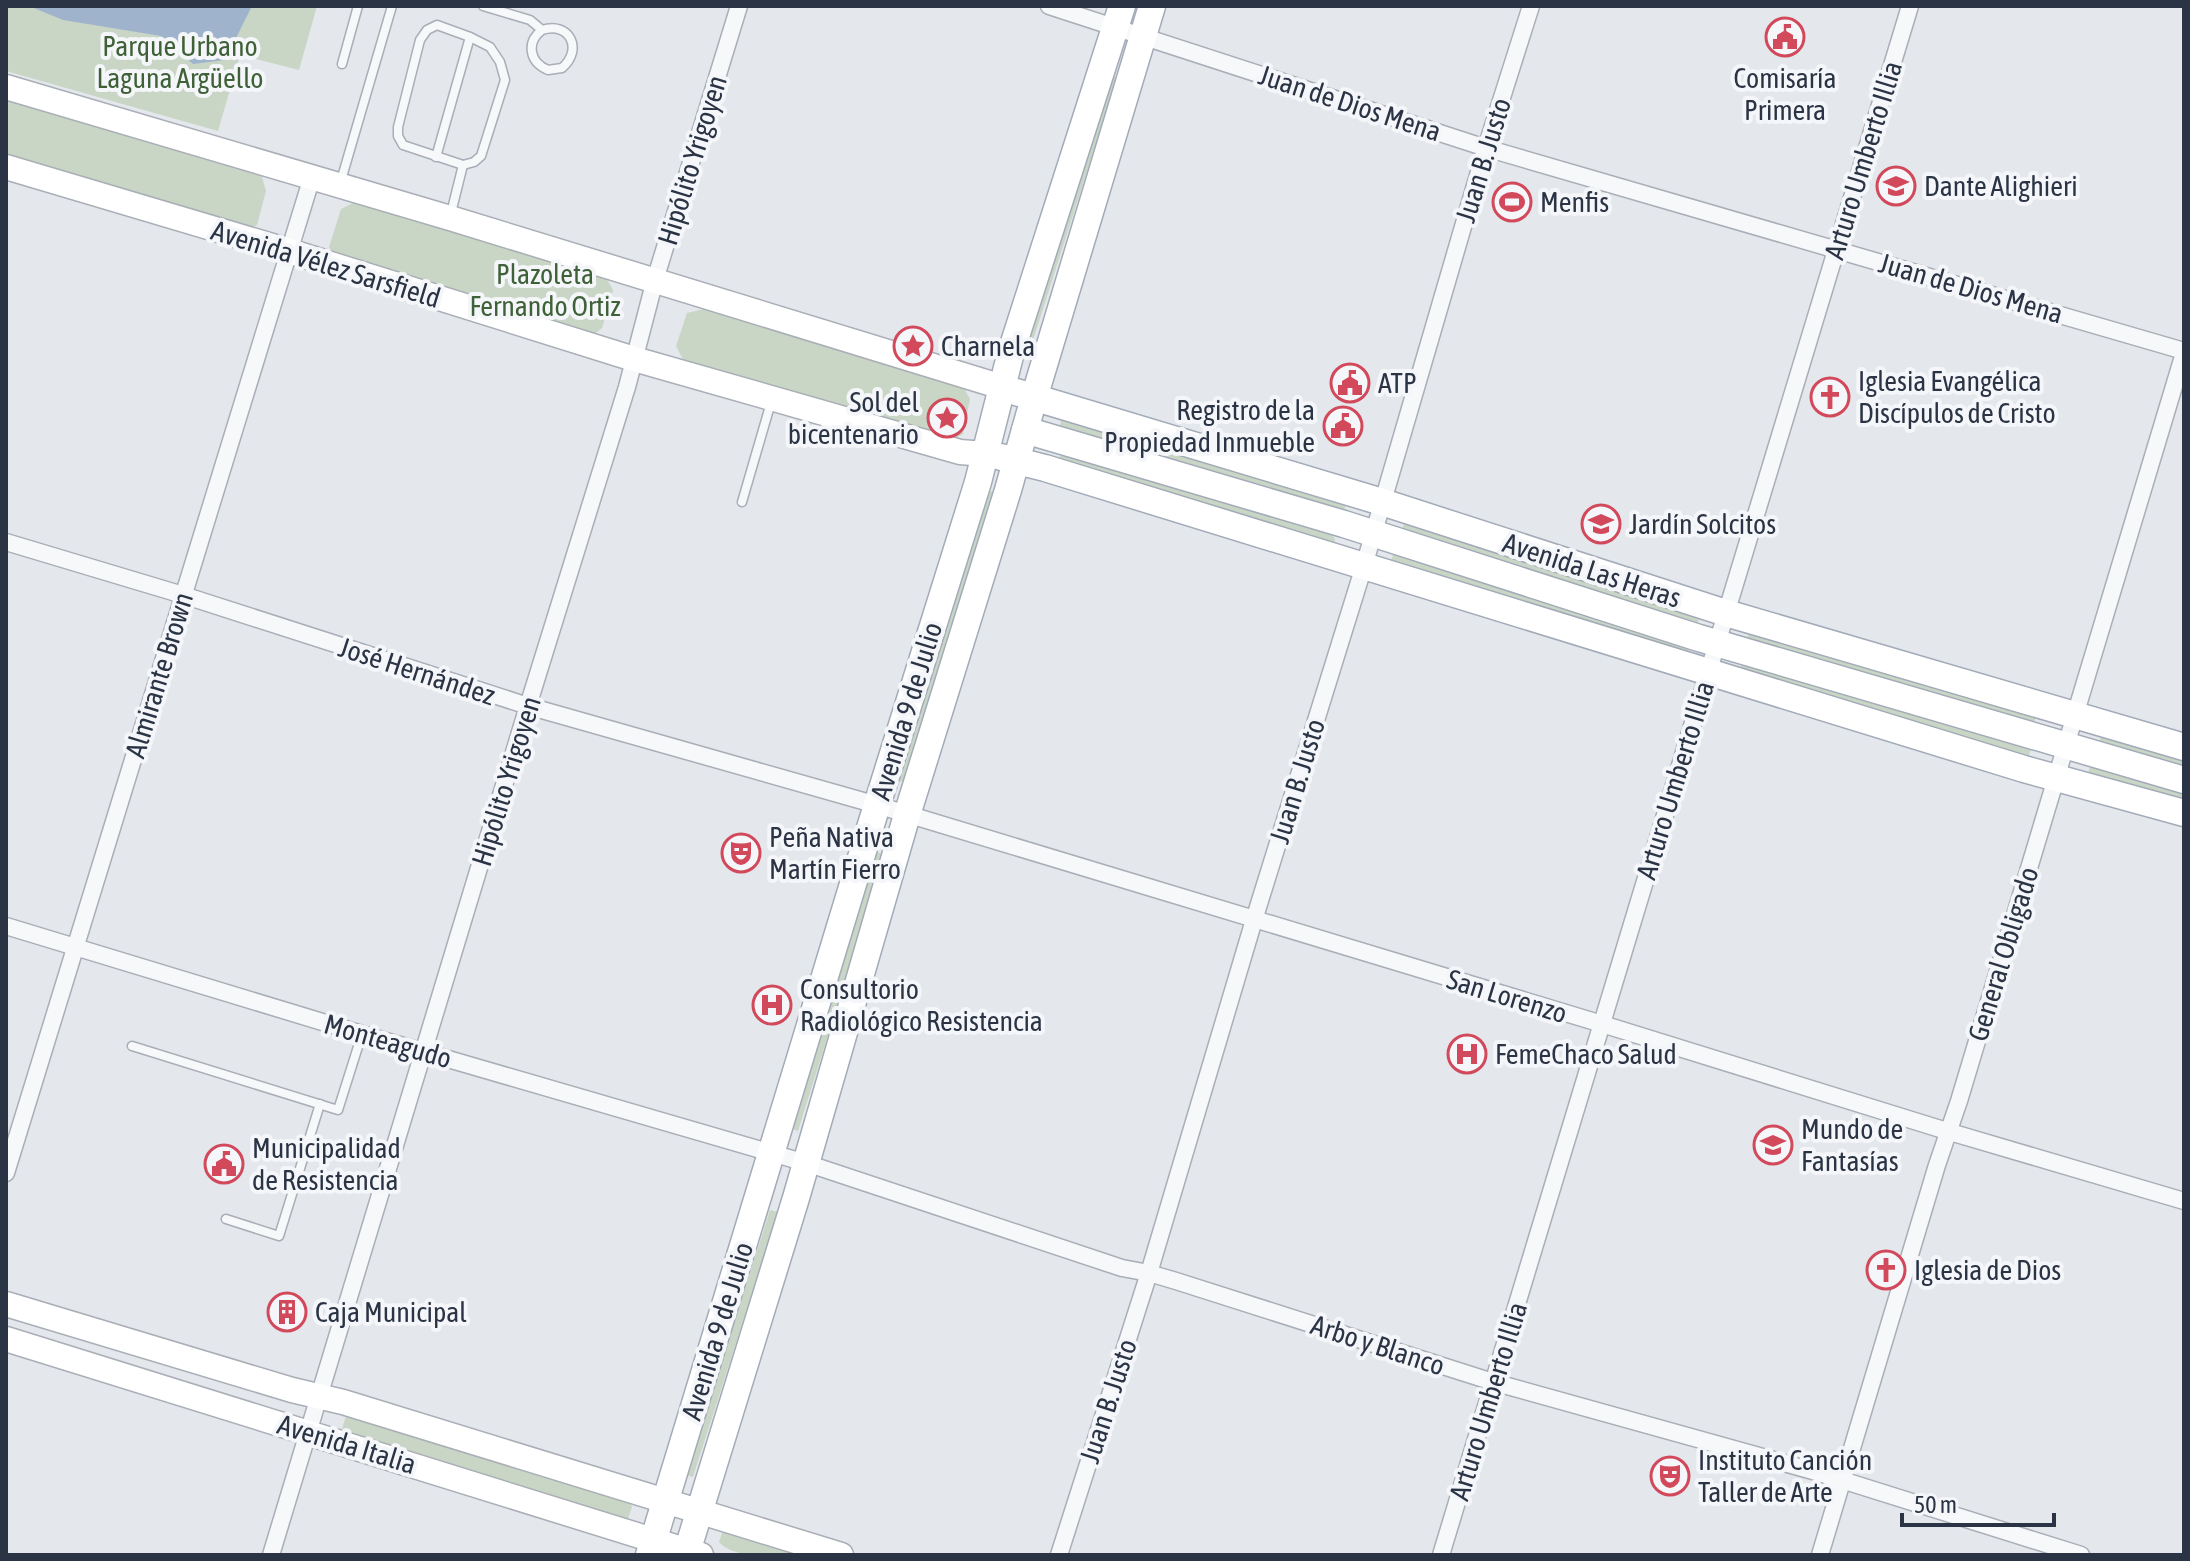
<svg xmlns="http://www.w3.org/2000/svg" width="2190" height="1561" font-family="'Asap Condensed',sans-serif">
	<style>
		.green { fill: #c9d6c5 }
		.water { fill: #9fb4cc }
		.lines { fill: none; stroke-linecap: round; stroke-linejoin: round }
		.service-casing { stroke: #a9aeb7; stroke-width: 11 }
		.minor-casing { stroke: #a9aeb7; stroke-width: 19 }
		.secondary-casing { stroke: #a9aeb7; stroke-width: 27 }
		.primary-casing { stroke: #a3abb8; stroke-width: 29 }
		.service { stroke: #f7f8fa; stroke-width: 8 }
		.minor { stroke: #f7f8fa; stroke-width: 16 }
		.secondary { stroke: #fff; stroke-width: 24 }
		.primary { stroke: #fff; stroke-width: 26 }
		.labels { text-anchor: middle; stroke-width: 8; stroke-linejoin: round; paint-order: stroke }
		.park-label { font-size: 28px; fill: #3f6138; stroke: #f4f6f9 }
		.poi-label { font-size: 28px; fill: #2b3445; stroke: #f4f6f9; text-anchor: start }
		.street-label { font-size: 28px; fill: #2b3445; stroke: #f4f6f9 }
	</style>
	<rect width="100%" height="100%" fill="#e4e7ec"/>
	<!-- green -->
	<g class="green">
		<path d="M6 6H317L299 70 240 55 218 131 6 71Z"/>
		<path d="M1111 75 1117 78 1028 356 1022 354Z"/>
		<path d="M6 98 261 174 266 191 257 225 244 230 6 158Z"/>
		<path d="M355 202 605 276 613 290 602 328 592 336 337 260 329 247 341 209Z"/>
		<path d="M708 308 961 383 970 399 963 434 947 443 687 367 676 346 687 313Z"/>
		<path d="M1062 418 1346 504 1344 511 1063 430 1060 425Z"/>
		<path d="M1064 454 1332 535 1335 539 1334 545 1057 463 1059 457Z"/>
		<path d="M986 490 994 492 909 784 897 780Z"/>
		<path d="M1405 520 1701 613 1695 631 1400 538Z"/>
		<path d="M1395 549 1691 643 1687 658 1390 564Z"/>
		<path d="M1750 628 2037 712 2033 727 1746 643Z"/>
		<path d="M1744 658 2032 746 2027 761 1739 673Z"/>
		<path d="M2102 734 2184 758V772L2098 746Z"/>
		<path d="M2092 762 2184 789V804L2087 775Z"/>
		<path d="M875 852 885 854 798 1131 788 1127Z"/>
		<path d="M770 1210 778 1212 693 1477 686 1475Z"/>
		<path d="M350 1413 629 1500 632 1507 628 1519 623 1523 345 1435 342 1429 345 1419Z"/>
		<path d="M731 1531 814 1555C789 1555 734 1561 719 1542L722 1533Z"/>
	</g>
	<!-- water -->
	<path class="water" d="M29 6H252L225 60 193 64 161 36 63 20Z"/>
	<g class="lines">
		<!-- service casing -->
		<g class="service-casing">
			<g id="service">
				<path d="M483 6 530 20 542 30C569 21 584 49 562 68L548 70C529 62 526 42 542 30"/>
				<path d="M437 25 470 37 490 47 500 62 505 80 481 156 474 162 463 165 403 145 398 136V127L420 40 427 30Z"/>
				<path d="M342 64 358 6"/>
				<path d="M436 157 470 37"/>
				<path d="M340 184 392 6"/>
				<path d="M451 213 463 165"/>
				<path d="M742 502 772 399"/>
				<path d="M132 1046 338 1110 362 1034"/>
				<path d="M226 1219 279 1236 320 1104"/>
			</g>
		</g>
		<!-- minor casing -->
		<g class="minor-casing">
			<g id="minor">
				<path d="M1049 6 1486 148 2184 351"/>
				<path d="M6 542 183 595 528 706 877 805 1602 1024 1950 1132 2184 1201"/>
				<path d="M6 926 362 1034 806 1163 1122 1268 1149 1273 1176 1281 1493 1382 1813 1471 2081 1555"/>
				<path d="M6 1173 312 177"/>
				<path d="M271 1555 528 706 627 387 655 280 739 6"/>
				<path d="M1059 1555 1149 1273 1254 920 1364 566 1486 148 1531 6"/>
				<path d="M1441 1555 1910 6"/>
				<path d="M1820 1555 1937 1165 1959 1101 2184 353"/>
			</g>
		</g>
		<!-- secondary casing -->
		<g class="secondary-casing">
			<g id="secondary">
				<path d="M6 87 450 218 1002 387"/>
				<path d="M6 167 289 251 634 359 960 452 985 454"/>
				<path d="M6 1304 292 1390 343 1402 841 1555"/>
				<path d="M6 1339 701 1555"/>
			</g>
		</g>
		<!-- primary casing -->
		<g class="primary-casing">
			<g id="primary">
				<path d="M1016 392 1382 502 1726 613 2184 747"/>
				<path d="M1025 430 1344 524 1699 638 2184 780"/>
				<path d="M1001 457 1045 468 2024 769 2184 813"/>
				<path d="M649 1555 877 805 978 482 1011 352 1122 6"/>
				<path d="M686 1555 796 1198 907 815 1008 490 1034 398 1152 6"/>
			</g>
		</g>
		<!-- service -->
		<use href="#service" class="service"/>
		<!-- minor -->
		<use href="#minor" class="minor"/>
		<!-- secondary -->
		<use href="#secondary" class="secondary"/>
		<!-- primary -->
		<use href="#primary" class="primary"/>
	</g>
	<!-- icons -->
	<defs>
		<g id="civic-ring" transform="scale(2)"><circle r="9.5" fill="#f4f6f9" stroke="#d1495b" stroke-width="1.5"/><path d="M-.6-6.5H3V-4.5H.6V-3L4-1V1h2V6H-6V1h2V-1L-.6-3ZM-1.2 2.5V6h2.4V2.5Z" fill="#d1495b"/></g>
		<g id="school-ring" transform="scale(2)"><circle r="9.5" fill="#f4f6f9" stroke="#d1495b" stroke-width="1.5"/><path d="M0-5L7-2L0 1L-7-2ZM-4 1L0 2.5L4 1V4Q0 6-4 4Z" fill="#d1495b"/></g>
		<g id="stadium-ring" transform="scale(2)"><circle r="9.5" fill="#f4f6f9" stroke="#d1495b" stroke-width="1.5"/><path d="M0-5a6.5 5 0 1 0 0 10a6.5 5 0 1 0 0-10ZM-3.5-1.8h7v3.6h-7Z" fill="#d1495b"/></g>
		<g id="sight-ring" transform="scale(2)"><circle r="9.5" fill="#f4f6f9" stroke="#d1495b" stroke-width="1.5"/><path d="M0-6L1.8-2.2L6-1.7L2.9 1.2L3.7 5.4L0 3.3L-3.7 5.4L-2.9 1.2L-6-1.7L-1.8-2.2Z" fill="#d1495b"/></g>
		<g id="church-ring" transform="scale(2)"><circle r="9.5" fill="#f4f6f9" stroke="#d1495b" stroke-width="1.5"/><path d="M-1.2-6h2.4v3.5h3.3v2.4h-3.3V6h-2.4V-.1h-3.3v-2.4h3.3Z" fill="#d1495b"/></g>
		<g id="theatre-ring" transform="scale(2)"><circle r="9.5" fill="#f4f6f9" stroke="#d1495b" stroke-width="1.5"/><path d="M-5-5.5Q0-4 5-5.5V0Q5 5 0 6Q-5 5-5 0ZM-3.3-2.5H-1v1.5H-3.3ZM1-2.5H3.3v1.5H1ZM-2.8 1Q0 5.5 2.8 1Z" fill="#d1495b"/></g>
		<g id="hospital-ring" transform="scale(2)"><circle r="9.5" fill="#f4f6f9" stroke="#d1495b" stroke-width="1.5"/><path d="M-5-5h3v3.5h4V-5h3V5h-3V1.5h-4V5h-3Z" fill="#d1495b"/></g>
		<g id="building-ring" transform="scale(2)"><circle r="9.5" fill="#f4f6f9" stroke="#d1495b" stroke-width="1.5"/><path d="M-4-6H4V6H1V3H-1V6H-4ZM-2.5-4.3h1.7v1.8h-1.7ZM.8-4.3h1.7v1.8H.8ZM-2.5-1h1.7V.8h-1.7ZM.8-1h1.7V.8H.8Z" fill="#d1495b"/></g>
	</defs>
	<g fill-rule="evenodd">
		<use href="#civic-ring" x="1785" y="37"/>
		<use href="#school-ring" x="1896" y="186"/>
		<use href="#stadium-ring" x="1512" y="202"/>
		<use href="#sight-ring" x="913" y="346"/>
		<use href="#civic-ring" x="1350" y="383"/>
		<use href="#church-ring" x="1830" y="397"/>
		<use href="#sight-ring" x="947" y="418"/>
		<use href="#civic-ring" x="1343" y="426"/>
		<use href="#school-ring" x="1601" y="524"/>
		<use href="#theatre-ring" x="741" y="853"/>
		<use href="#hospital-ring" x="772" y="1005"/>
		<use href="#hospital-ring" x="1467" y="1054"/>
		<use href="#school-ring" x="1773" y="1145"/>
		<use href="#civic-ring" x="224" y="1164"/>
		<use href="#church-ring" x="1886" y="1270"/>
		<use href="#building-ring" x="287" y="1312"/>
		<use href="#theatre-ring" x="1670" y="1476"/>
	</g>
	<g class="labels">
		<!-- park labels -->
		<g class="park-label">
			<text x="180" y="56">Parque Urbano<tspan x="180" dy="32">Laguna Argüello</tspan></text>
			<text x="545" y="284">Plazoleta<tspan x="545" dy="32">Fernando Ortiz</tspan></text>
		</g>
		<!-- poi labels -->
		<g class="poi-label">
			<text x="1785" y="88" text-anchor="middle">Comisaría<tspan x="1785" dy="32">Primera</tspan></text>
			<text x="1924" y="196">Dante Alighieri</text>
			<text x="1540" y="212">Menfis</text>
			<text x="941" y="356">Charnela</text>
			<text x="1858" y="391">Iglesia Evangélica<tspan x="1858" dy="32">Discípulos de Cristo</tspan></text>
			<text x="1378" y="393">ATP</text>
			<text x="919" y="412" text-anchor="end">Sol del<tspan x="919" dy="32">bicentenario</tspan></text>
			<text x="1315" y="420" text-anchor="end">Registro de la<tspan x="1315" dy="32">Propiedad Inmueble</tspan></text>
			<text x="1629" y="534">Jardín Solcitos</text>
			<text x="769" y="847">Peña Nativa<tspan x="769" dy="32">Martín Fierro</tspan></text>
			<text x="800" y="999">Consultorio<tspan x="800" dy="32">Radiológico Resistencia</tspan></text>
			<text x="1495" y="1064">FemeChaco Salud</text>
			<text x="1801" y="1139">Mundo de<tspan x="1801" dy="32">Fantasías</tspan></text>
			<text x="252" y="1158">Municipalidad<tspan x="252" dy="32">de Resistencia</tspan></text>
			<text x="1914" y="1280">Iglesia de Dios</text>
			<text x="315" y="1322">Caja Municipal</text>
			<text x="1698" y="1470">Instituto Canción<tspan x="1698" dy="32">Taller de Arte</tspan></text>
		</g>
		<!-- street labels -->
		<g class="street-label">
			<text transform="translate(1350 103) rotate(18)" y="10">Juan de Dios Mena</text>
			<text transform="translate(692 160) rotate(-73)" y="10">Hipólito Yrigoyen</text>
			<text transform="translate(1483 160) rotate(-73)" y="10">Juan B. Justo</text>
			<text transform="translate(1863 160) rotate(-73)" y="10">Arturo Umberto Illia</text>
			<text transform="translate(326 264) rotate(17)" y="10">Avenida Vélez Sarsfield</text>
			<text transform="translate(1971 288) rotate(16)" y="10">Juan de Dios Mena</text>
			<text transform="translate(1592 570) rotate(18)" y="10">Avenida Las Heras</text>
			<text transform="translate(417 671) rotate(18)" y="10">José Hernández</text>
			<text transform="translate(159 675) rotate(-73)" y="10">Almirante Brown</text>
			<text transform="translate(906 711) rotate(-73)" y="10">Avenida 9 de Julio</text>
			<text transform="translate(1675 780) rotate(-73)" y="10">Arturo Umberto Illia</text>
			<text transform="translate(506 781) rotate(-73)" y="10">Hipólito Yrigoyen</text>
			<text transform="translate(1297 781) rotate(-73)" y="10">Juan B. Justo</text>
			<text transform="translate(2003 954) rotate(-73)" y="10">General Obligado</text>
			<text transform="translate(1507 996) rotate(17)" y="10">San Lorenzo</text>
			<text transform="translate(388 1041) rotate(16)" y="10">Monteagudo</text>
			<text transform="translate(717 1331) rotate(-73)" y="10">Avenida 9 de Julio</text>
			<text transform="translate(1378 1345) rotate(18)" y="10">Arbo y Blanco</text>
			<text transform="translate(1108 1401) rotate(-72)" y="10">Juan B. Justo</text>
			<text transform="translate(1488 1401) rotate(-73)" y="10">Arturo Umberto Illia</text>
			<text transform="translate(347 1444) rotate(17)" y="10">Avenida Italia</text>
		</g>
	</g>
	<!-- border -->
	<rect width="2190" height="1561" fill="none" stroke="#2b3445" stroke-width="16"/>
	<!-- scale -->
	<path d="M1902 1513v12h152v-12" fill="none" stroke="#2b3445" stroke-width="4"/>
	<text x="1914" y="1513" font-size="24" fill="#2b3445" stroke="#f4f6f9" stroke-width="6" paint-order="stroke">50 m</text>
</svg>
